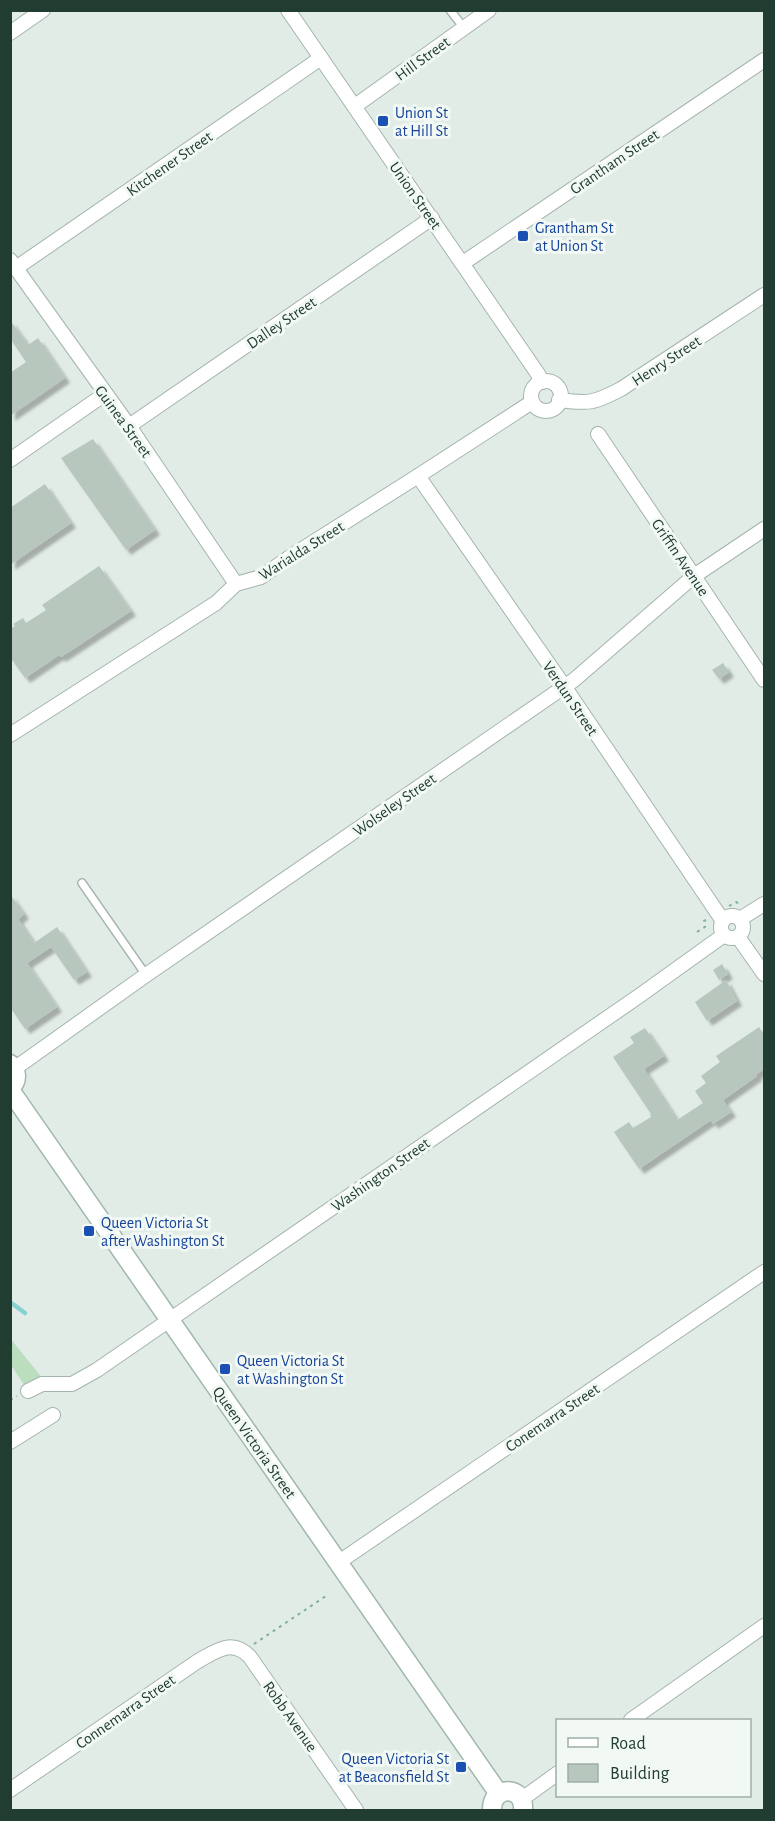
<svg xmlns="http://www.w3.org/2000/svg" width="775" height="1821" font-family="'Alegreya Sans',sans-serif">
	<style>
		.green { fill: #badebe }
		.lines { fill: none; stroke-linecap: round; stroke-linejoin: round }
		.stream { stroke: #88d2d1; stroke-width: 4.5 }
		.building { fill: #b7c7be; filter: url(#shadow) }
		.lane-casing { stroke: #a4b4ac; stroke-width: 10 }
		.street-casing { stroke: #a4b4ac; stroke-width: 16 }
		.secondary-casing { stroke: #a0b8ac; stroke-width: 21 }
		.path { stroke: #81b09a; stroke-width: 2; stroke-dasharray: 3 4.5; stroke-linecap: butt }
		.lane { stroke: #fff; stroke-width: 7 }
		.street { stroke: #fff; stroke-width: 14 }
		.secondary { stroke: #fff; stroke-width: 18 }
		.transit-dot { fill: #1a4fb4; stroke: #f2f9f4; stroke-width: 2 }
		.labels { text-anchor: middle; stroke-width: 6; stroke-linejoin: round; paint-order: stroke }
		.street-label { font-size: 16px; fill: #213d31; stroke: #f2f9f4 }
		.transit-label { font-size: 16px; fill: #164399; stroke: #f2f9f4; text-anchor: start }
	</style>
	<defs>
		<filter id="shadow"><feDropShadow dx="5" dy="5" stdDeviation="1.5" flood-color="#0004"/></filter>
	</defs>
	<rect width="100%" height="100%" fill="#e2ece6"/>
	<!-- green -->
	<path class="green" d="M10 1338 47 1384 28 1391 11 1365Z"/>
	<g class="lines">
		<!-- stream -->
		<path class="stream" d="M10 1302 25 1313"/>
	</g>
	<!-- building -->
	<g class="building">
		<path d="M10 320 28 345 38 338 65 378 10 416V373L26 362 10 338Z"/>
		<path d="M93 439 155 530 126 550 61 458Z"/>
		<path d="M45 484 71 523 10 565V508Z"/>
		<path d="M99 566 131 611 61 657 59 655 25 678 10 657V629L15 626 13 624 23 618 26 623 46 610 42 605Z"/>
		<path d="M723 663 729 672 719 679 712 670Z"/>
		<path d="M10 894 24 914 18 919 34 943 57 927 87 972 74 980 51 947 27 963 57 1007 25 1029 10 1007Z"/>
		<path d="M722 964 728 974 719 980 713 970Z"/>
		<path d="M726 980 737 1001 707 1021 695 1002Z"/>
		<path d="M759 1027 765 1036V1069L756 1074 757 1076 723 1100 731 1112 713 1124 711 1120 639 1169 614 1132 629 1122 633 1128 651 1117 650 1115 651 1114 613 1057 634 1043 630 1037 645 1028 664 1056 644 1069 677 1120 703 1103 695 1091 706 1083 701 1076 720 1062 716 1056Z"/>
	</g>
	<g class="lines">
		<!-- lane casing -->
		<g class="lane-casing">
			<g id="lane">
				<path d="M450 10 464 28"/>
				<path d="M82 883 146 975"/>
			</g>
		</g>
		<!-- street casing -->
		<g class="street-casing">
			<g id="street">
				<path d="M288 10 538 374 542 382"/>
				<path d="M10 33 43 10"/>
				<path d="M355 106 489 10"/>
				<path d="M10 260 129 426 236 584"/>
				<path d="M463 263 764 60"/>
				<path d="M16 268 321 58"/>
				<circle cx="546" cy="396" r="15"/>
				<path d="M559 400C590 404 594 403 621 389L764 295"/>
				<path d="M129 426 432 218"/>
				<path d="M598 434 764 680"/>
				<path d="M10 460 105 394"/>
				<path d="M418 476 564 686 723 921"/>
				<path d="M10 735 216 603 236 584 261 577 290 557 418 476 532 402"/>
				<circle cx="732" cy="927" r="11"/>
				<path d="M740 919 764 904"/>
				<path d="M738 937 764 974"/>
				<path d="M14 1069 146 975 574 680 694 576 764 529"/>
				<path d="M28 1391 42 1384H72L97 1370 639 996 724 935"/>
				<path d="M10 1442 53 1415"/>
				<path d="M339 1562 764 1272"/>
				<path d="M631 1720 764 1626"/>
				<path d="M10 1790 198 1661C216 1651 232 1638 250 1657L356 1810"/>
				<path d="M522 1799 558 1773"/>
			</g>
		</g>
		<!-- secondary casing -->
		<g class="secondary-casing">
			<g id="secondary">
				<path d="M10 1064C18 1072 18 1081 10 1088"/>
				<path d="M10 1090 499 1794"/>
				<path d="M492 1810C491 1785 525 1785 523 1810"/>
			</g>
		</g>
		<!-- path -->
		<g class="path">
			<path d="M729 906 736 902 740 904"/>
			<path d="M697 932 705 927 704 921 706 920"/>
			<path d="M10 1400 17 1396"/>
			<path d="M254 1644 326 1596"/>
		</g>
		<!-- lane -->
		<use href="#lane" class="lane"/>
		<!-- street -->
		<use href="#street" class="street"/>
		<!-- secondary -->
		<use href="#secondary" class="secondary"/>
	</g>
	<!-- markers -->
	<g class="transit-dot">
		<rect x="377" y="115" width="12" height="12" rx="3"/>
		<rect x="517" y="230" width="12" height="12" rx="3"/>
		<rect x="83" y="1225" width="12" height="12" rx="3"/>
		<rect x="219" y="1363" width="12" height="12" rx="3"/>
		<rect x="455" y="1761" width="12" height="12" rx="3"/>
	</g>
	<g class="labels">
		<!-- street labels -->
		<g class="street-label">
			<text transform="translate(422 58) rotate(-36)" y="6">Hill Street</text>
			<text transform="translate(614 161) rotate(-34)" y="6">Grantham Street</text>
			<text transform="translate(169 163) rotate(-35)" y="6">Kitchener Street</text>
			<text transform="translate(416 195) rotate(55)" y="6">Union Street</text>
			<text transform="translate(281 322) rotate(-34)" y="6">Dalley Street</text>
			<text transform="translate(666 360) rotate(-33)" y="6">Henry Street</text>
			<text transform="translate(124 421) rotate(54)" y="6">Guinea Street</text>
			<text transform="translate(301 550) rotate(-32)" y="6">Warialda Street</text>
			<text transform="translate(681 557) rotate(56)" y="6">Griffin Avenue</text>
			<text transform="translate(571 698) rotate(56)" y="6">Verdun Street</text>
			<text transform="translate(394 804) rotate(-35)" y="6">Wolseley Street</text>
			<text transform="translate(380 1174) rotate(-35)" y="6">Washington Street</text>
			<text transform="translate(552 1417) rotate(-34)" y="6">Conemarra Street</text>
			<text transform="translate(255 1442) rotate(55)" y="6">Queen Victoria Street</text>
			<text transform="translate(125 1711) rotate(-35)" y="6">Connemarra Street</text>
			<text transform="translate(291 1716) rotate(55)" y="6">Robb Avenue</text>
		</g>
		<!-- transit labels -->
		<g class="transit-label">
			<text x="395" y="118">Union St<tspan x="395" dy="18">at Hill St</tspan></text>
			<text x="535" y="233">Grantham St<tspan x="535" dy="18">at Union St</tspan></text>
			<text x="101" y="1228">Queen Victoria St<tspan x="101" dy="18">after Washington St</tspan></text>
			<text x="237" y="1366">Queen Victoria St<tspan x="237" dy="18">at Washington St</tspan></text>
			<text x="449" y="1764" text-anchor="end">Queen Victoria St<tspan x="449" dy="18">at Beaconsfield St</tspan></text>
		</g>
	</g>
	<!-- border -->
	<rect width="775" height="1821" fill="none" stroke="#213d31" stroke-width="24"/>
	<!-- legend -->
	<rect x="556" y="1719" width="195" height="78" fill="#f2f9f4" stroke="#9eaea6" stroke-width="1.5"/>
	<rect x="568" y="1738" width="30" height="9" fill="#ffffff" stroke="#9eaea6" stroke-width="1.5"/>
	<text x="610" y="1749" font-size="18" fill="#213d31">Road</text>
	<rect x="568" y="1764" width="30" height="18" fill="#b7c7be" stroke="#9eaea6" stroke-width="1.5"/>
	<text x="610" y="1779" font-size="18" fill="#213d31">Building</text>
</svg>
